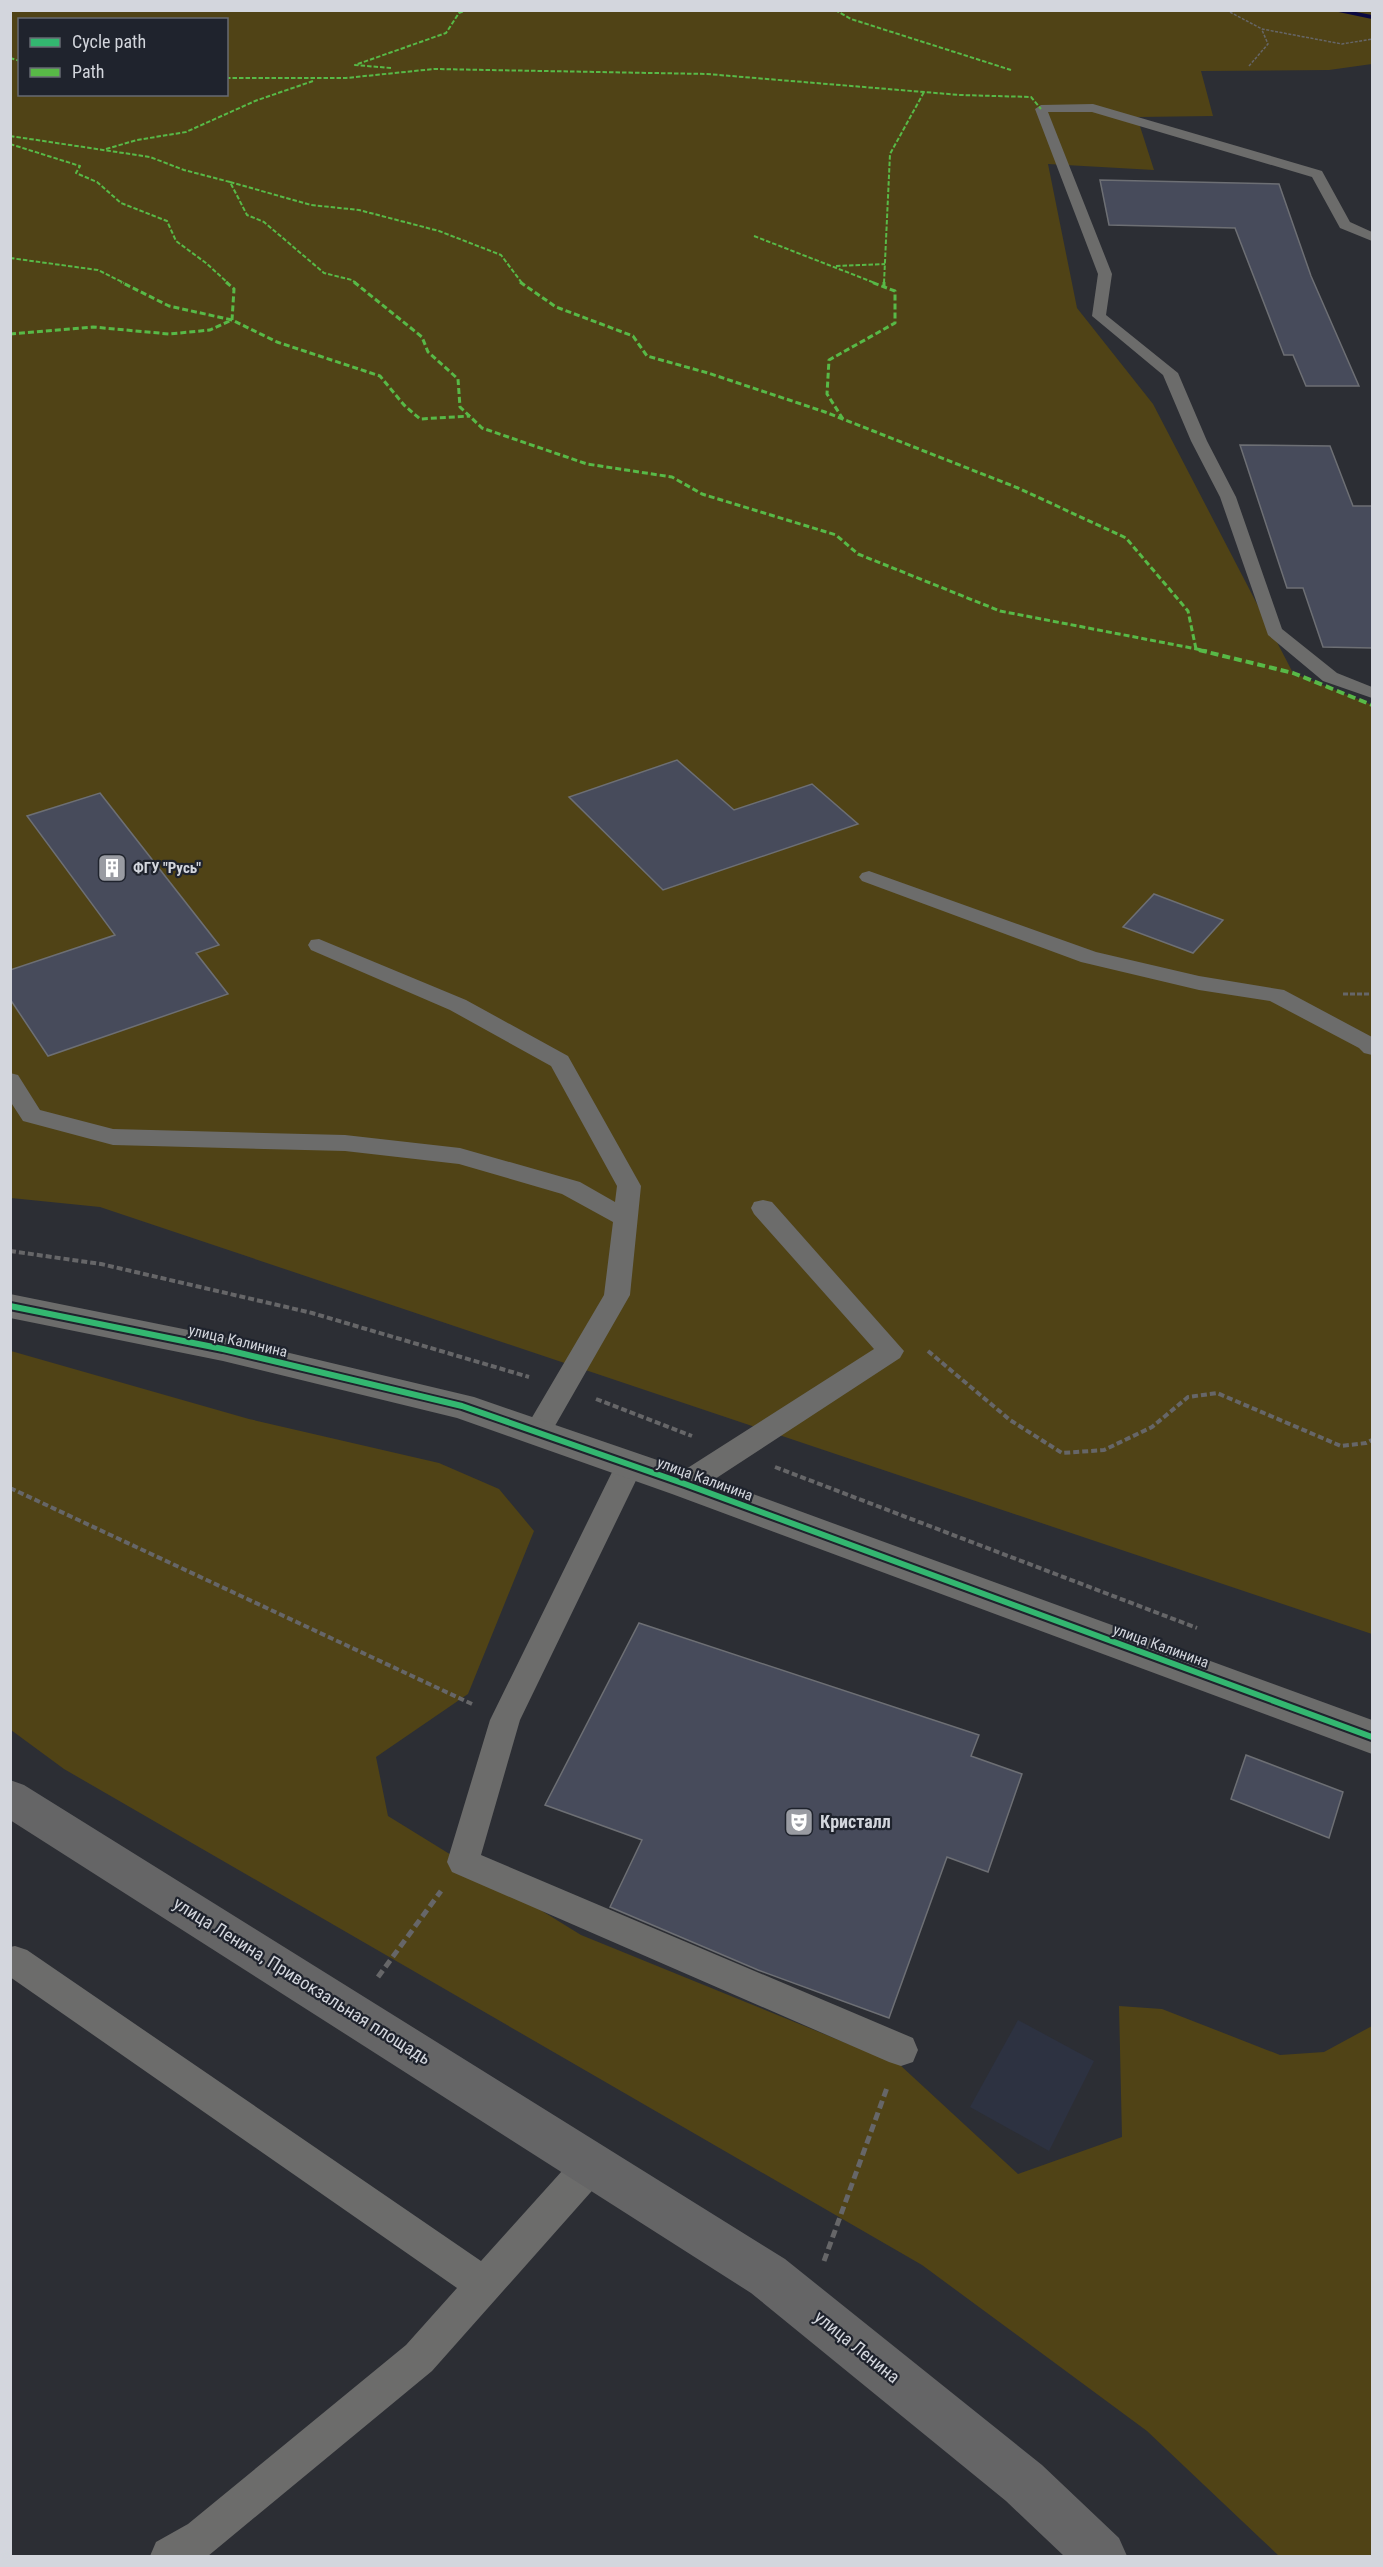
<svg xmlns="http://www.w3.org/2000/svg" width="1383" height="2567" font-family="'Roboto Condensed',sans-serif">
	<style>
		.built { fill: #2d3241 }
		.green { fill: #504316; fill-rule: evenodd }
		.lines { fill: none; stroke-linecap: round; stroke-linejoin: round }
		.stream { fill: #0a0841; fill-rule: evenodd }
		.building { fill: #474b5b; stroke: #6d6f74; stroke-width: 1.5 }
		.path-far3 { stroke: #666668; stroke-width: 1.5; stroke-dasharray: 3 1.5; stroke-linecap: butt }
		.path-far2 { stroke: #666668; stroke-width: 3; stroke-dasharray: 5 2; stroke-linecap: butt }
		.path-far1 { stroke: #666668; stroke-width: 4; stroke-dasharray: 6 3; stroke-linecap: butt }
		.path { stroke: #666668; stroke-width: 5; stroke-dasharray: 8 4.5; stroke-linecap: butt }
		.lane { fill: #6c6c6b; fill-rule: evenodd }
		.street { fill: #6c6c6b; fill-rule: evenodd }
		.secondary { fill: #656566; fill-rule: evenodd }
		.quiet-far2 { stroke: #58b947; stroke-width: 2; stroke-dasharray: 4.5 2; stroke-linecap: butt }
		.quiet-far1 { stroke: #58b947; stroke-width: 3; stroke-dasharray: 6 3; stroke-linecap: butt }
		.quiet { stroke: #58b947; stroke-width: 4; stroke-dasharray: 8 4; stroke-linecap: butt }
		.cycleway-casing { stroke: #1f232d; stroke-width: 10 }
		.cycleway { stroke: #33b770; stroke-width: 6 }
		.labels { text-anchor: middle; stroke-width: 4.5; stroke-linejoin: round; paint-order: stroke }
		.poi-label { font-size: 15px; font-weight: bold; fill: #d3d6dd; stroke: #1f232d; text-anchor: start }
		.street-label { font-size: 15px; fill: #d3d6dd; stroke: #1f232d }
		.near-poi-label { font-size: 18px; font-weight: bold; fill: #d3d6dd; stroke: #1f232d; text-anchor: start }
		.near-street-label { font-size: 18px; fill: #d3d6dd; stroke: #1f232d }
	</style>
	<rect width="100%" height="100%" fill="#2c2e34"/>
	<!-- built -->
	<path class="built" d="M1018 2020 1094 2061 1049 2151 970 2107Z"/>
	<!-- green -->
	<g class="green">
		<path d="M10 11H1372V64L1329 70 1201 71 1213 116 1137 117 1154 170 1048 164 1077 308 1153 404 1293 673 1372 705V1634L100 1207 11 1198ZM20 20H226V94H20Z"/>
		<path d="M11 1351 249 1419 439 1463 499 1489 534 1531 468 1694 376 1757 388 1816 581 1935 900 2065 1018 2174 1122 2137 1119 2006 1162 2009 1280 2055 1324 2052 1372 2026V2556H1279L1147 2431 922 2265 64 1769 11 1730Z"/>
	</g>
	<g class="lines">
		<!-- stream -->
		<path class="stream" d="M1329 10H1345L1372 15V19Z"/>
	</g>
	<!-- building -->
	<g class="building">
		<path d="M1100 180 1279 184 1311 276 1359 386H1306L1293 355H1284L1235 228 1109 225Z"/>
		<path d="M1240 445 1330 446 1353 506H1372V648L1323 647 1303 588H1287Z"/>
		<path d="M677 760 734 810 812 784 858 824 663 890 569 797Z"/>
		<path d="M100 793 219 945 196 953 228 994 48 1056 10 999V970L115 935 27 816Z"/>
		<path d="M1154 894 1223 920 1193 953 1123 927Z"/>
		<path d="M639 1623 979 1735 971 1756 1022 1774 988 1872 947 1857 889 2018 758 1970 610 1907 642 1840 545 1805Z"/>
		<path d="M1246 1755 1343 1792 1329 1838 1231 1799Z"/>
	</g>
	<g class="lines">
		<!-- path-far3 -->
		<g class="path-far3">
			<path d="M1226 10 1262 29 1342 44 1372 39"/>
			<path d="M1249 66 1268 44 1262 30"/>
		</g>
		<!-- path-far2 -->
		<path class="path-far2" d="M1343 994H1372"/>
		<!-- path-far1 -->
		<g class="path-far1">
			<path d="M10 1251 101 1264 312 1313 529 1377"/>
			<path d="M928 1351 1010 1420 1062 1453 1104 1450 1152 1427 1188 1397 1217 1393 1341 1446 1366 1443 1372 1440"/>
			<path d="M596 1399 692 1436"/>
			<path d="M775 1467 1197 1628"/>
			<path d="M10 1488 472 1704"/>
		</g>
		<!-- path -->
		<g class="path">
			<path d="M378 1977 441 1891"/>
			<path d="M824 2261 888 2085"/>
		</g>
		<!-- lane -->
		<g class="lane">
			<path d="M1093 104 1322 171 1350 222 1372 232V241L1340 228 1312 177 1092 112H1048L1112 274 1106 315 1178 373 1207 441 1236 497 1282 629 1337 673 1372 687V698L1323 681 1268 635 1220 497 1191 441 1163 375 1092 316 1098 274 1035 109 1041 105Z"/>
			<path d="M869 871 1096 952 1199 976 1284 990 1372 1037V1055L1364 1053 1359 1048 1270 1001 1199 990 1081 962 862 881 859 877 862 873Z"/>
			<path d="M319 939 466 1000 568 1056 641 1186 630 1295 548 1438 538 1441 528 1438 524 1431 604 1295 613 1222 562 1194 459 1164 345 1151 113 1145 23 1121 10 1101V1073L18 1075 40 1110 113 1129 345 1135 460 1148 580 1182 615 1202 617 1186 551 1066 450 1010 311 950 308 945 311 940Z"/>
			<path d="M763 1200 772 1202 904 1351 900 1358 695 1492 685 1495 675 1492 671 1484 675 1476 874 1349 754 1214 751 1208 754 1202Z"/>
			<path d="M630 1453 640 1457 644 1464 520 1720 481 1855 913 2038 918 2050 913 2062 901 2066 889 2062 452 1872 447 1862 490 1720 616 1464 620 1457Z"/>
			<path d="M15 1946 27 1950 481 2261 580 2151 593 2145 606 2151 611 2163 606 2175 432 2371 208 2556H150L156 2542 188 2524 406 2345 457 2288 10 1977V1947Z"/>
		</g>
		<!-- street -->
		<path class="street" d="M10 1294 223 1337 474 1397 698 1474 1372 1720V1754L672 1494 457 1418 223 1361 10 1318Z"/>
		<!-- secondary -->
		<path class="secondary" d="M10 1780 24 1785 785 2259 1042 2465 1119 2538 1127 2556H1064L1006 2501 751 2293 10 1820Z"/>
		<!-- quiet-far2 -->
		<g class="quiet-far2">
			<path d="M835 10 851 19 1011 70"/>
			<path d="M10 58 20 61"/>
			<path d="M391 68 355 65 446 33 459 13 467 10"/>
			<path d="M226 78H346L434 69 707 74 960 95 1031 97 1041 109"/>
			<path d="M10 136 150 157 184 170 230 182 247 215 264 222 324 273 352 280 356 283"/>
			<path d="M10 144 80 166 76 173 97 182 121 203 167 221 176 241 206 263 228 283"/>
			<path d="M106 149 137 140 186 132 255 101 313 81"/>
			<path d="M230 182 311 205 359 210 439 231 501 255 522 283"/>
			<path d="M754 236 875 283"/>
			<path d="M10 258 98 270 124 283"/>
			<path d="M836 266 885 264"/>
			<path d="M884 283 890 154 924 92"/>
		</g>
		<!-- quiet-far1 -->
		<g class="quiet-far1">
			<path d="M226 282 234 289 232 320 277 342 380 376 404 405 420 419 470 416"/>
			<path d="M354 282 422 337 428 352 458 379 460 407 482 428 587 464 672 477 702 494 836 535 858 554 1000 611 1207 651"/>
			<path d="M520 282 556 307 633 336 647 356 708 373 825 412 1018 488 1126 538 1188 611 1196 649"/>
			<path d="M884 286V282"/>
			<path d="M10 334 93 327 169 334 210 330 232 320 169 306 121 282"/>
			<path d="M843 419 827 394 829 360 895 323V291L871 282"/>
		</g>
		<!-- quiet -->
		<path class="quiet" d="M1199 650 1293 673 1372 705"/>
		<!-- cycleway casing -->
		<g class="cycleway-casing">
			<path id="cycleway" d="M10 1306 223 1349 462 1406 685 1484 1372 1737"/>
		</g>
		<!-- cycleway -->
		<use href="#cycleway" class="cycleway"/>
	</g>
	<!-- icons -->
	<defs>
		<g id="building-square" transform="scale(1.5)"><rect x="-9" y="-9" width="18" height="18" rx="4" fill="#999ba2" stroke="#1f232d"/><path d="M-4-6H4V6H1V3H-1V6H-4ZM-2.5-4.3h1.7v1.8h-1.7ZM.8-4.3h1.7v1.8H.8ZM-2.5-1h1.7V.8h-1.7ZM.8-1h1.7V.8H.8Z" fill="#fff"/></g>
		<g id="theatre-square" transform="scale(1.5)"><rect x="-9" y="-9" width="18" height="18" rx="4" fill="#999ba2" stroke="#1f232d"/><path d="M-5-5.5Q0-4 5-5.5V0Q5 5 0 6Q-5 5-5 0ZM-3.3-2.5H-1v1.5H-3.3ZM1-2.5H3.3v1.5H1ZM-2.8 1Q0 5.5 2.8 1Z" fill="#fff"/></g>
	</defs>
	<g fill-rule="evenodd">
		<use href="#building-square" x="112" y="868"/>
		<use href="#theatre-square" x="799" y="1822"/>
	</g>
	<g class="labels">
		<!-- poi labels -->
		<g class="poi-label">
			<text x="133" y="873">ФГУ "Русь"</text>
		</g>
		<!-- street labels -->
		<g class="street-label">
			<text transform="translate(238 1341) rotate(13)" y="5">улица Калинина</text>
			<text transform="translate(705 1479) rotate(20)" y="5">улица Калинина</text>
			<text transform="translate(1161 1646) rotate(20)" y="5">улица Калинина</text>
		</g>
		<!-- near-poi labels -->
		<g class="near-poi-label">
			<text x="820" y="1828">Кристалл</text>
		</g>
		<!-- near-street labels -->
		<g class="near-street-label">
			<text transform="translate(302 1981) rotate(32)" y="6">улица Ленина, Привокзальная площадь</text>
			<text transform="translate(857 2347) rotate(39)" y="6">улица Ленина</text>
		</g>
	</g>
	<!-- border -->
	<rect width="1383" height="2567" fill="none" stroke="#d3d6dd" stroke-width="24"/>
	<!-- legend -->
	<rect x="18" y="18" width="210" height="78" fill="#1f232d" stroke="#676b73" stroke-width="1.5"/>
	<rect x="30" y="38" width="30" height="9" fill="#33b770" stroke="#676b73" stroke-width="1.5"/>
	<text x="72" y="48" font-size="18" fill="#d3d6dd">Cycle path</text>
	<rect x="30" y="68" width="30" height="9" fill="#58b947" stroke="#676b73" stroke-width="1.5"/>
	<text x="72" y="78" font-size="18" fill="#d3d6dd">Path</text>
</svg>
